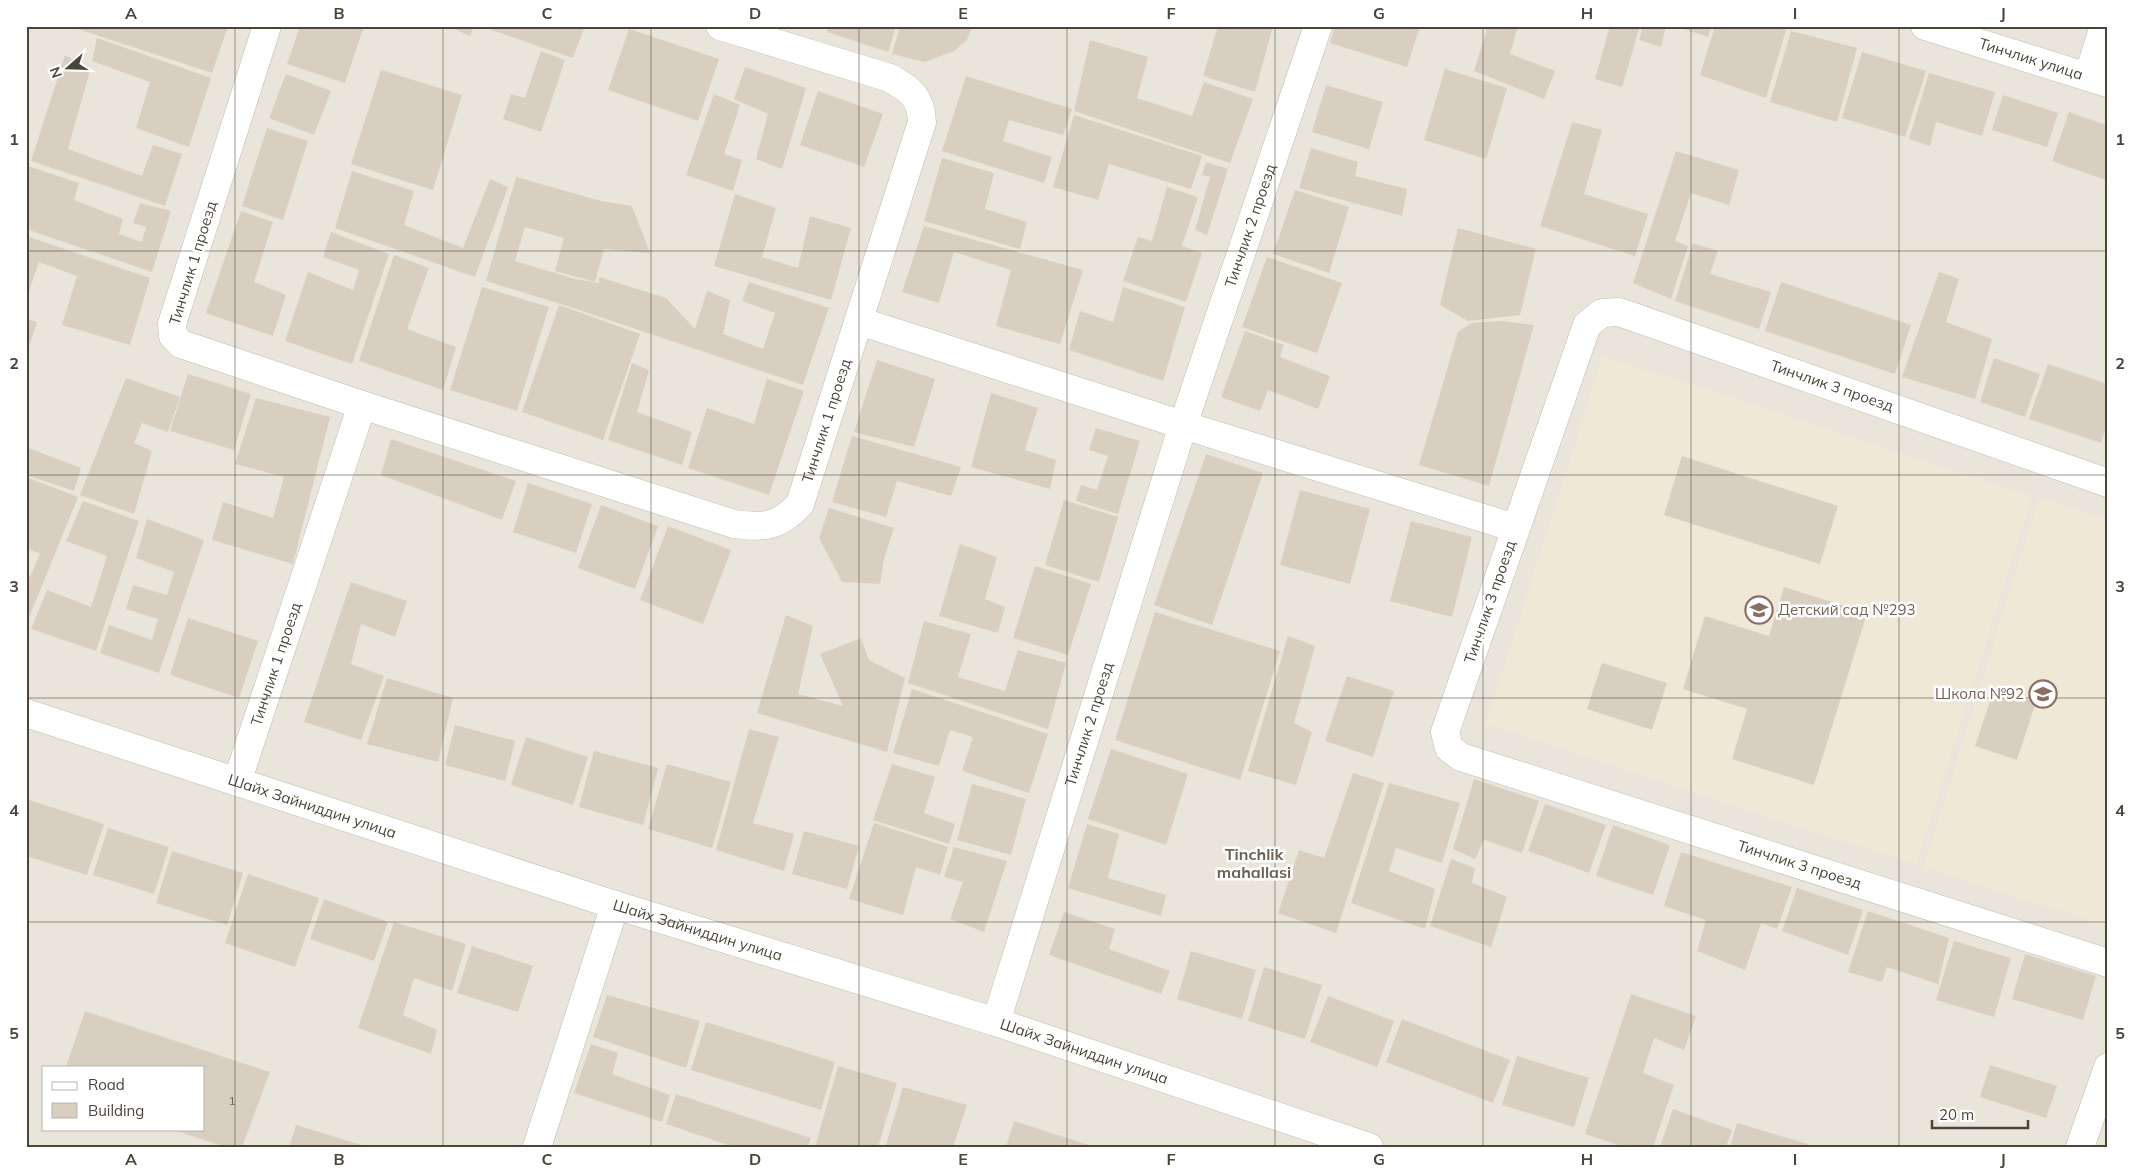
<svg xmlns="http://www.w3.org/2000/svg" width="2134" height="1173" font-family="Mulish,sans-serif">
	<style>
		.residential { fill: #eae5da; fill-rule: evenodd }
		.education { fill: #efe8d6 }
		.building { fill: #d8cfc1 }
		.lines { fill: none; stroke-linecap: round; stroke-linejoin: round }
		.minor-casing { stroke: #c2bbae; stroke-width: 29 }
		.tertiary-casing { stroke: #c2bbae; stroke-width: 29 }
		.minor { stroke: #fff; stroke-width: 28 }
		.tertiary { stroke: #fff; stroke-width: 28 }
		.grid { fill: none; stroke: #4b4439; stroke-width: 1; stroke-opacity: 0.55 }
		.labels { text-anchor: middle; stroke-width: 5; stroke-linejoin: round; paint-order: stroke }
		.number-label { font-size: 12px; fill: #6e675b }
		.street-label { font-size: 15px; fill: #4b4439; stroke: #fff }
		.education-label { font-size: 15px; fill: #785e54; stroke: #fff; text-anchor: start }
		.neighbourhood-label { font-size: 16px; font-weight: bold; fill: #6e6250; stroke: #fff }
		.neatline { fill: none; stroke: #4b4439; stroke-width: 2 }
		.grid-label { font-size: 16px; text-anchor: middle; font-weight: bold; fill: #4b4439 }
	</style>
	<rect width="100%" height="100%" fill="#f6f3ec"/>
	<!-- residential -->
	<path class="residential" d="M26 26H2108V1147H26ZM44 1067H204V1129H44Z"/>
	<!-- education -->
	<g class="education">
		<path d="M1603 356 2032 496 1916 865 1486 724Z"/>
		<path d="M2039 498 2108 521V926L1924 867Z"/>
	</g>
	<!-- building -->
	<g class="building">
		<path d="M69 26H228L212 73Z"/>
		<path d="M300 26H364L345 83 287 64Z"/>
		<path d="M448 26H474L470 36Z"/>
		<path d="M480 26H585L573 58Z"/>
		<path d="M829 26H896L888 52 827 32Z"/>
		<path d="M900 26H972L967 40 954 51 925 62 892 54Z"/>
		<path d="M1209 26H1273L1255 92 1203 76 1217 29Z"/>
		<path d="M1335 26H1420L1407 67 1330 43Z"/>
		<path d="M1488 26H1518L1510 54 1555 71 1544 99 1474 71Z"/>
		<path d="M1610 26H1640L1622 87 1595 79Z"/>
		<path d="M1643 26H1666L1661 47 1639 40Z"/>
		<path d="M1675 26H1711L1708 37Z"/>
		<path d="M1715 26H1776L1786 30 1766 98 1700 75Z"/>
		<path d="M629 29 719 59 698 121 608 90Z"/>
		<path d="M1791 31 1857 48 1837 122 1770 102Z"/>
		<path d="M97 38 211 78 189 147 136 128 150 82 92 61Z"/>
		<path d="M1090 40 1148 57 1137 98 1192 116 1204 82 1253 99 1230 163 1074 111Z"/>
		<path d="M541 51 565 60 541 132 503 119 511 94 525 98Z"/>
		<path d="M1862 52 1926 71 1905 137 1842 118Z"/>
		<path d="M65 55 90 70 68 149 142 176 153 145 182 154 165 206 31 161Z"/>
		<path d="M745 67 806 88 782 169 756 159 768 114 734 99Z"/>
		<path d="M1445 69 1507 88 1486 159 1424 140Z"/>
		<path d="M381 70 462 95 433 190 351 164Z"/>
		<path d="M1929 73 1995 92 1982 136 1936 122 1930 146 1909 139Z"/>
		<path d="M286 74 331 91 314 135 269 118Z"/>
		<path d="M966 76 1072 109 1063 135 1009 120 1003 141 1052 157 1044 183 942 151Z"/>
		<path d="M1326 85 1383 102 1369 149 1312 132Z"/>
		<path d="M818 91 883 114 864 167 800 145Z"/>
		<path d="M714 94 740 105 724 154 742 160 733 191 686 175Z"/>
		<path d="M2003 95 2058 113 2047 147 1992 130Z"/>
		<path d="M2069 112 2108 126V181L2052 161Z"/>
		<path d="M1074 115 1202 156 1191 189 1109 164 1098 200 1053 187Z"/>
		<path d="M1572 122 1602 130 1584 194 1648 214 1635 256 1540 226Z"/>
		<path d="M267 128 308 141 283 220 242 206Z"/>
		<path d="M1311 148 1358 162 1355 176 1407 189 1402 216 1299 188Z"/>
		<path d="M1676 151 1739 170 1729 205 1691 193 1675 241 1688 246 1671 299 1633 283Z"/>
		<path d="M942 158 994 173 985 209 1027 222 1020 249 924 221Z"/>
		<path d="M1206 162 1228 169 1207 235 1195 230 1210 177 1202 175Z"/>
		<path d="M28 166 79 183 74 200 123 219 119 234 142 242 146 227 133 223 140 203 171 211 152 272 26 229V172Z"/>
		<path d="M352 171 414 191 404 225 463 248 490 179 508 187 475 277 335 228Z"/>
		<path d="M516 177 601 201 632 206 650 253 604 249 595 282 555 271 564 238 525 227 515 261 575 279 599 283V277L666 298 695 329 707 291 730 300 723 334 763 349 775 313 742 301 749 282 829 308 803 385 567 306 486 281Z"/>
		<path d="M1167 187 1198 197 1182 246 1202 253 1186 302 1123 281 1138 237 1152 241Z"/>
		<path d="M1295 190 1349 207 1329 273 1273 254Z"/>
		<path d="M735 194 776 208 762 257 798 268 810 216 851 228 831 300 714 266Z"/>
		<path d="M241 211 273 222 254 282 286 295 273 336 206 313Z"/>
		<path d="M924 226 1083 270 1060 344 996 326 1011 270 954 252 939 303 902 292Z"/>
		<path d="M1458 228 1536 249 1520 315 1468 321 1440 305Z"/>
		<path d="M331 232 389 254 352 364 285 341 308 272 353 290 359 270 323 257Z"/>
		<path d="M26 236 150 278 130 345 62 325 77 276 39 262 26 300Z"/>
		<path d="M1693 243 1718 251 1710 274 1771 292 1759 329 1675 301Z"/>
		<path d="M394 255 429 268 407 329 456 347 443 390 359 361Z"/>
		<path d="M1267 257 1342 283 1317 353 1242 327Z"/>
		<path d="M1939 272 1959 279 1946 322 1992 339 1975 399 1902 377Z"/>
		<path d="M1781 282 1911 325 1895 374 1765 331Z"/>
		<path d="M482 287 549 307 517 411 450 390Z"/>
		<path d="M1123 287 1185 307 1163 381 1069 350 1080 311 1113 322Z"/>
		<path d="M559 305 640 334 603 440 522 412Z"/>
		<path d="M26 319 37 322 27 353H26Z"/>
		<path d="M1501 321 1534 325 1489 486 1419 465 1458 332 1471 323Z"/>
		<path d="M1245 331 1284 345 1280 357 1330 376 1318 409 1268 390 1260 411 1221 397Z"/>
		<path d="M1994 358 2040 374 2025 417 1980 402Z"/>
		<path d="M877 360 935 379 914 447 854 432Z"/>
		<path d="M632 363 649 370 637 412 692 432 682 465 608 440Z"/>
		<path d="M2048 364 2108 384V421L2101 443 2029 419Z"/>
		<path d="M188 374 251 394 234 450 170 431Z"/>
		<path d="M126 378 180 397 168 432 142 423 134 443 152 451 134 514 80 495Z"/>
		<path d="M767 379 804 391 769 495 688 468 707 408 754 424Z"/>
		<path d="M991 393 1038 408 1025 450 1056 460 1050 489 971 467Z"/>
		<path d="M256 398 330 417 293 564 212 540 223 502 273 518 284 477 235 464Z"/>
		<path d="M1096 428 1140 441 1118 514 1076 501 1081 485 1097 490 1108 456 1089 450Z"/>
		<path d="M852 436 961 467 951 496 897 481 886 517 832 502Z"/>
		<path d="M391 439 516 481 502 520 381 475Z"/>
		<path d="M26 447 81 468 74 491 26 475Z"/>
		<path d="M1206 454 1263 473 1212 625 1154 605Z"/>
		<path d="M1682 456 1838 506 1820 564 1664 515Z"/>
		<path d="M26 477 78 497 26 625V576L30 577 40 554 26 548Z"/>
		<path d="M528 483 592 504 576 553 513 532Z"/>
		<path d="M1300 490 1370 509 1350 584 1280 565Z"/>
		<path d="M1064 500 1118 517 1099 582 1045 565Z"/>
		<path d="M83 501 139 521 96 651 31 629 47 590 91 607 107 556 66 541Z"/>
		<path d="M601 505 658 526 635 589 578 568Z"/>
		<path d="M829 508 894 528 884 559 880 584 842 582 819 538Z"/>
		<path d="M147 519 204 540 159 673 100 653 109 625 152 640 158 619 126 609 133 585 167 595 174 572 136 558Z"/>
		<path d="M1411 521 1472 537 1452 617 1390 601Z"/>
		<path d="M668 526 731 550 703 624 640 600Z"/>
		<path d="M960 544 997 557 985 599 1005 607 998 633 939 616Z"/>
		<path d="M1035 566 1091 584 1068 655 1013 638Z"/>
		<path d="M351 582 407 601 395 637 361 624 351 664 384 676 361 740 304 722Z"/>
		<path d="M1784 587 1867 613 1814 785 1732 759 1747 709 1683 689 1705 616 1769 636Z"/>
		<path d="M1155 612 1280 651 1240 780 1115 740Z"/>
		<path d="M786 615 813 626 798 694 843 706 820 654 861 638 869 660 905 678 887 752 757 713Z"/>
		<path d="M188 618 258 641 239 698 170 675Z"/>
		<path d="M924 621 971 634 958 677 1005 691 1018 650 1066 663 1048 729 908 683Z"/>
		<path d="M1288 636 1315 646 1294 723 1312 732 1296 785 1248 771Z"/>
		<path d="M1602 663 1667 683 1652 730 1587 709Z"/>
		<path d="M1347 676 1394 691 1373 757 1325 741Z"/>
		<path d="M387 678 453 698 438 762 367 744Z"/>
		<path d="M912 689 1048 734 1029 793 962 771 973 737 950 730 939 766 893 753Z"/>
		<path d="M1994 689 2036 702 2017 760 1975 746Z"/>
		<path d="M455 725 515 741 505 781 445 765Z"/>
		<path d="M749 729 779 737 753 823 794 834 784 871 716 850Z"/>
		<path d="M526 737 588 757 573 805 511 785Z"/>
		<path d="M1111 749 1188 774 1166 845 1088 819Z"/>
		<path d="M594 751 658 768 643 825 579 807Z"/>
		<path d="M667 764 731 782 712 848 648 829Z"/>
		<path d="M892 764 935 777 924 813 955 824 949 844 873 820Z"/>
		<path d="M1353 773 1384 783 1336 933 1278 913 1299 850 1324 858Z"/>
		<path d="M1474 779 1539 801 1522 853 1484 840 1475 859 1453 849Z"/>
		<path d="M1389 783 1460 803 1442 863 1396 848 1389 871 1435 889 1425 929 1351 903Z"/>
		<path d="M972 784 1026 799 1011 855 957 840Z"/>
		<path d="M26 799 104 824 87 875 26 856Z"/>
		<path d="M1545 804 1606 825 1589 873 1528 851Z"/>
		<path d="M874 823 948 847 940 875 916 867 903 915 849 899Z"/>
		<path d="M1087 824 1119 834 1108 878 1166 895 1161 916 1068 888Z"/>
		<path d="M1613 825 1670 845 1653 895 1596 876Z"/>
		<path d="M108 828 169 847 154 894 93 875Z"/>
		<path d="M804 831 859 846 847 889 792 874Z"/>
		<path d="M954 847 1007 861 984 932 950 919 963 882 944 877Z"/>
		<path d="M172 851 243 873 227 925 156 903Z"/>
		<path d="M1681 852 1792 887 1777 929 1761 923 1745 970 1697 951 1706 920 1664 906Z"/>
		<path d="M1451 859 1475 868 1472 883 1507 897 1491 947 1430 926Z"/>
		<path d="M248 874 319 898 295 967 225 943Z"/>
		<path d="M1797 888 1863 910 1848 955 1782 931Z"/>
		<path d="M324 899 388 922 374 961 310 939Z"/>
		<path d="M1868 911 1949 938 1938 984 1887 967 1882 982 1848 972Z"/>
		<path d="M1064 912 1115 929 1109 949 1170 971 1161 994 1049 955Z"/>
		<path d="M394 922 466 944 452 991 414 978 403 1015 437 1030 431 1054 358 1028Z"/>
		<path d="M1954 941 2011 958 1994 1017 1936 1000Z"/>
		<path d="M472 946 533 966 518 1012 457 993Z"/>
		<path d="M1191 951 1256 970 1242 1019 1177 999Z"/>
		<path d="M2025 954 2096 976 2083 1020 2012 999Z"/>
		<path d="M1264 967 1322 985 1305 1039 1248 1021Z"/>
		<path d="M1631 994 1696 1016 1684 1050 1654 1038 1643 1073 1674 1085 1653 1147H1624L1585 1134Z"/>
		<path d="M607 995 700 1021 686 1068 593 1037Z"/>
		<path d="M1328 996 1394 1021 1377 1067 1310 1042Z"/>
		<path d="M85 1011 270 1072 242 1147H225L174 1130 204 1129V1067H66Z"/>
		<path d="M1402 1019 1510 1060 1493 1103 1386 1062Z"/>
		<path d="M706 1022 835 1062 821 1110 691 1070Z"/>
		<path d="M591 1044 618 1053 612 1074 670 1095 662 1122 574 1093Z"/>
		<path d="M1517 1056 1589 1078 1574 1127 1502 1105Z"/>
		<path d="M1990 1065 2057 1086 2046 1118 1980 1097Z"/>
		<path d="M838 1066 897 1083 878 1147H815Z"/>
		<path d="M903 1087 967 1105 953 1147H893L886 1145Z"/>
		<path d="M676 1094 811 1138 808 1147H734L666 1124Z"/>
		<path d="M1673 1109 1732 1130 1726 1147H1660Z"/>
		<path d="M1014 1121 1089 1145 1088 1147H1006Z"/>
		<path d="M1737 1123 1808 1144 1807 1147H1730Z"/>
		<path d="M296 1125 365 1146V1147H289Z"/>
	</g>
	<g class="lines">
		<!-- minor casing -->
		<g class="minor-casing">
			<g id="minor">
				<path id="s1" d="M267 26 172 324 173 336 181 344 362 405 734 524C764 528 779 527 800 504L922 122C921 97 911 90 890 78L720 26"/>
				<path d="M2088 77 2108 83"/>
				<path d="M859 321 1183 425 1515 528"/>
				<path id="s2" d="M2108 483 1619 312 1602 313 1587 325 1445 732 1449 748 1461 757 2108 963"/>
				<path id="s3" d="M26 713 615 905 996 1022 1369 1147"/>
				<path id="s4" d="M237 782 362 405"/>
				<path id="s5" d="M996 1022 1183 425 1318 26"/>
				<path d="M537 1147 615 905"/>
				<path d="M2080 1147 2108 1067"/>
			</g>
		</g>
		<!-- tertiary casing -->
		<g class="tertiary-casing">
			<g id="tertiary">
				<path id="s6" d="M1925 26 2088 77 2104 26"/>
			</g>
		</g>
		<!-- minor -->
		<use href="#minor" class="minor"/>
		<!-- tertiary -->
		<use href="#tertiary" class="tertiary"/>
	</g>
	<!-- grid -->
	<path class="grid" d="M235 26V1147M443 26V1147M651 26V1147M859 26V1147M1067 26V1147M1275 26V1147M1483 26V1147M1691 26V1147M1899 26V1147M26 251H2108M26 475H2108M26 698H2108M26 922H2108"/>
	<!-- icons -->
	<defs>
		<g id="school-ring" transform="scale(1.4375)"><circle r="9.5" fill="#fff" stroke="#8d6e63" stroke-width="1.5"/><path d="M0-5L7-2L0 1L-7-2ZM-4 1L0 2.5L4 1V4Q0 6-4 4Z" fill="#8d6e63"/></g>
	</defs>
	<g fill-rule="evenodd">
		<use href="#school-ring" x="1759" y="610"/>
		<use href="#school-ring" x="2043" y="694"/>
	</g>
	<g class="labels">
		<!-- number labels -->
		<g class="number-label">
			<text x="232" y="1105">1</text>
		</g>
		<!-- street labels -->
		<g class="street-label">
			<text dy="5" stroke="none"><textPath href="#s6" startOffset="111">Тинчлик улица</textPath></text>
			<text dy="5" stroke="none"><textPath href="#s5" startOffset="836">Тинчлик 2 проезд</textPath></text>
			<text transform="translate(193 263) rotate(-73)" y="5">Тинчлик 1 проезд</text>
			<text transform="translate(1832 386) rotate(19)" y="5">Тинчлик 3 проезд</text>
			<text dy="5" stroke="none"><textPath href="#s1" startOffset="1078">Тинчлик 1 проезд</textPath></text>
			<text transform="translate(1490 602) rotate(-71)" y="5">Тинчлик 3 проезд</text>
			<text dy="5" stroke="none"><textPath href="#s4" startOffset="124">Тинчлик 1 проезд</textPath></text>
			<text dy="5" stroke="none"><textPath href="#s5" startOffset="312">Тинчлик 2 проезд</textPath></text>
			<text dy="5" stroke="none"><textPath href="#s3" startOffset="301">Шайх Зайниддин улица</textPath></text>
			<text dy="5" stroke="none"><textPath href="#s2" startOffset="1372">Тинчлик 3 проезд</textPath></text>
			<text dy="5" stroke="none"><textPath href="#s3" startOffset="706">Шайх Зайниддин улица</textPath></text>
			<text dy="5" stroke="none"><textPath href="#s3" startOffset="1111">Шайх Зайниддин улица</textPath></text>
		</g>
		<!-- education labels -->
		<g class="education-label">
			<text x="1778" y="615">Детский сад №293</text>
			<text x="2024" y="699" text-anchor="end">Школа №92</text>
		</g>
		<!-- neighbourhood labels -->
		<g class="neighbourhood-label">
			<text x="1254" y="860">Tinchlik<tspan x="1254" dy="18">mahallasi</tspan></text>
		</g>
	</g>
	<!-- border -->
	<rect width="2134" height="1173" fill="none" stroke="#ffffff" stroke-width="55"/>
	<!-- legend -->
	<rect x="42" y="1066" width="162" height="65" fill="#ffffff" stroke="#b7b4b0"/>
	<rect x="52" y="1082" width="25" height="8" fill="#ffffff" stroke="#b7b4b0"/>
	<text x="88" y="1090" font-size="15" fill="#4b4439">Road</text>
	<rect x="52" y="1103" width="25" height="15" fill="#d8cfc1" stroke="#b7b4b0"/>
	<text x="88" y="1116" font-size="15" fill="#4b4439">Building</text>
	<!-- north arrow -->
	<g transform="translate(68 68) rotate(250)" stroke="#ffffff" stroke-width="4" paint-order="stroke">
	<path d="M0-4L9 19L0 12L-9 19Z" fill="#4b4439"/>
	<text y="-8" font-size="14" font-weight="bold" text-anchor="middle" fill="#4b4439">N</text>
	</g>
	<!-- scale -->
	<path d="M1932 1120v8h96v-8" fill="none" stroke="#4b4439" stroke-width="2.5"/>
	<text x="1939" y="1120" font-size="15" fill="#4b4439" stroke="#ffffff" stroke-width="4" paint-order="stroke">20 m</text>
	<rect x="28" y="28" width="2078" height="1118" class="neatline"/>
	<g class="grid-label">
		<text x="131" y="19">A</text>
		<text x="339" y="19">B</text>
		<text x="547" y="19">C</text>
		<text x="755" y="19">D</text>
		<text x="963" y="19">E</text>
		<text x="1171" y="19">F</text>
		<text x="1379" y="19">G</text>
		<text x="1587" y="19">H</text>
		<text x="1795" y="19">I</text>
		<text x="2003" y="19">J</text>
		<text x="14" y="145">1</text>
		<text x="2120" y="145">1</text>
		<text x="14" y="369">2</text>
		<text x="2120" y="369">2</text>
		<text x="14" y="592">3</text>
		<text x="2120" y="592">3</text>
		<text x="14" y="816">4</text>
		<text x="2120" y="816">4</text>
		<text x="14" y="1039">5</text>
		<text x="2120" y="1039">5</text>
		<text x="131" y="1165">A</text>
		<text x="339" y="1165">B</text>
		<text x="547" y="1165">C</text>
		<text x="755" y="1165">D</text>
		<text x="963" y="1165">E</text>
		<text x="1171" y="1165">F</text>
		<text x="1379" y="1165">G</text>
		<text x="1587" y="1165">H</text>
		<text x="1795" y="1165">I</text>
		<text x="2003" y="1165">J</text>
	</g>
</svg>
